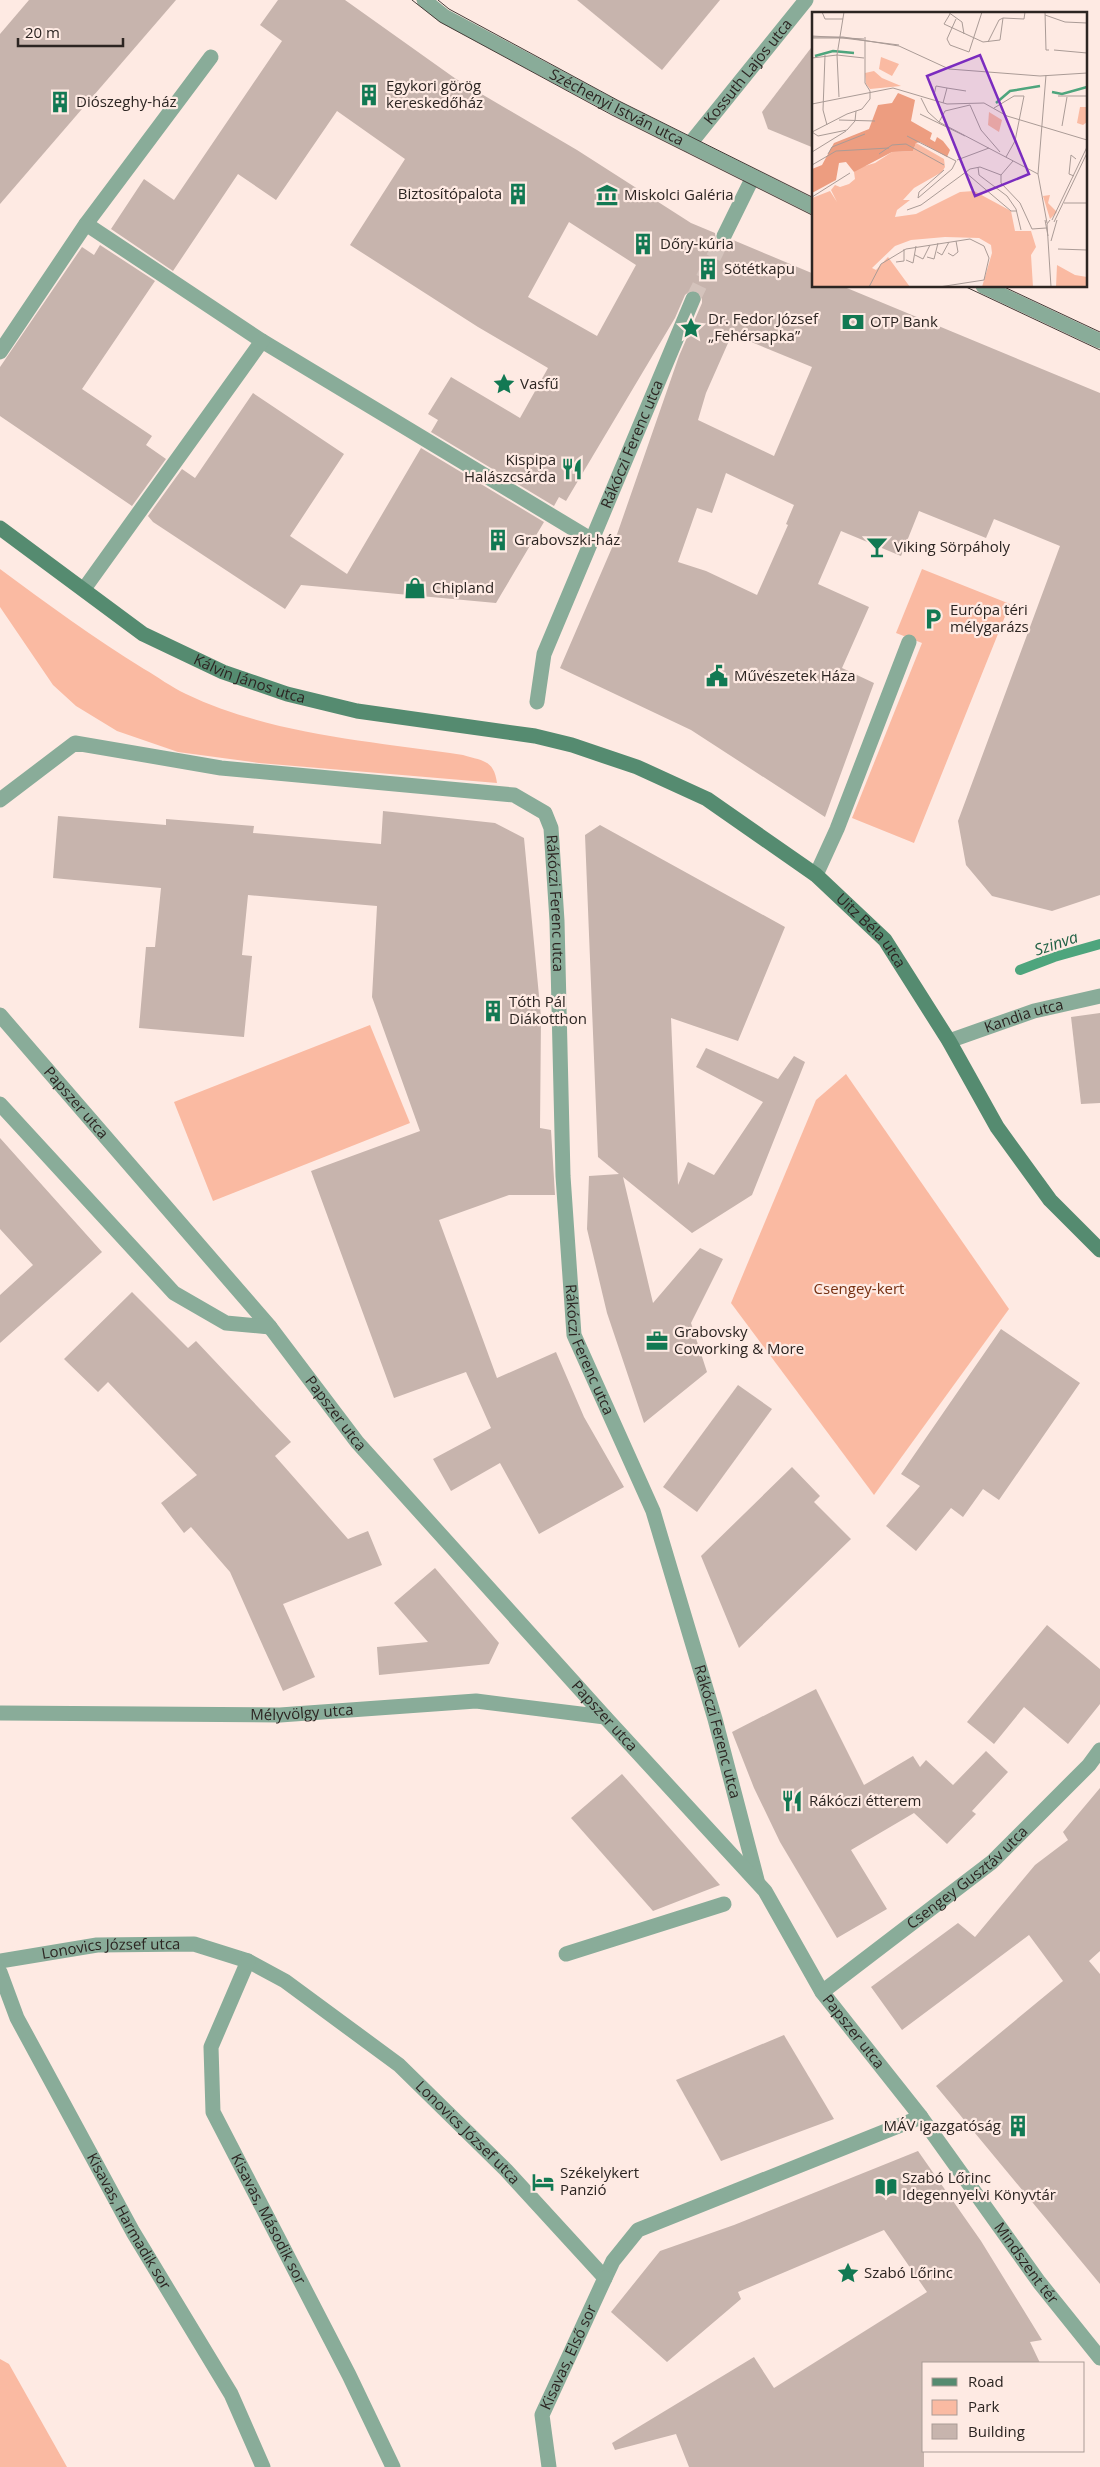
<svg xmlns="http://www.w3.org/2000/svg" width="1100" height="2467" font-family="'Open Sans',sans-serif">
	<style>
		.green { fill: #fabaa2 }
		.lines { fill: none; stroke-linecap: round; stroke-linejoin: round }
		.stream { stroke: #4ea57d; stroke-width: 10 }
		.building { fill: #c7b4ad; fill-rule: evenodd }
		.street-tunnel { stroke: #d4c3bc; stroke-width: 15; stroke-dasharray: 15 8; stroke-linecap: butt }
		.street { stroke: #89ac99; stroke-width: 15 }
		.secondary { stroke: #558b70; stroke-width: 15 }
		.tram { stroke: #453d39; stroke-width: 1 }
		.labels { text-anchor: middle; stroke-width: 4.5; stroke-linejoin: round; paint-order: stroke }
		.street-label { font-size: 15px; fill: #2c2522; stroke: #feeae3 }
		.poi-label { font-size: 15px; fill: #2c2522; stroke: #feeae3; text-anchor: start }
		.park-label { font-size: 15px; fill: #773012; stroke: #feeae3 }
		.water-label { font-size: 16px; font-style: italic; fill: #226246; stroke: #feeae3 }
		.inset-river { fill: none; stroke: #4ea57d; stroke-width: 2.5 }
		.inset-road { fill: none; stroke: #aa9b96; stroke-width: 1 }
		.view { fill: #7b2cbf; fill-opacity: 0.15; stroke: #7b2cbf; stroke-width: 2.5 }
		.inset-edge { fill: none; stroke: #2c2522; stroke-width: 2.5 }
	</style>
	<rect width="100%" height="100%" fill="#feeae3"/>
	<!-- green -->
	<g class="green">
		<path d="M0 569C47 604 94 638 144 669 158 677 171 687 186 694 272 735 370 741 463 755 483 761 494 760 497 783L259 763 178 752 117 731 76 706 53 685 0 607Z"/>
		<path d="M922 569 1010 604 914 843 852 818 922 643 896 633Z"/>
		<path d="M370 1025 410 1123 213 1201 174 1102Z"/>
		<path d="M846 1074 1009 1309 874 1495 731 1303 816 1100Z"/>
		<path d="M0 2359 9 2364 67 2467H0Z"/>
	</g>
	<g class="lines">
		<!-- stream -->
		<path class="stream" d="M1020 970 1054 957 1100 944"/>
	</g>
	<!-- building -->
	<g class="building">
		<path d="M29 0H176L0 204V34Z"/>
		<path d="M278 0H345L456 79 577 150 691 223 715 233 716 241 720 245 729 244 733 240 814 274V286H842L1100 393V895L1052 911 992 896 966 865 958 821 1060 546 994 519 986 538 919 511 901 556 841 531 818 584 869 607 842 668 874 683 825 817 691 730 560 668 614 543 679 356 702 303V297L697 291 691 290 685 295 675 318 566 501 559 497 554 506 431 432 438 420 428 414 451 377 520 418 548 368 478 327 350 245 405 159 337 111 276 200 238 174 173 271 111 229 144 179 174 200 282 41 260 25ZM569 222 636 265 597 336 528 297ZM732 334 812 367 774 456 698 420 706 393ZM726 473 794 505 786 524 788 525 757 595 706 571 678 562 697 508 712 513Z"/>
		<path d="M577 0H720L662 70Z"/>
		<path d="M814 44V148L768 129 762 112Z"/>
		<path d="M100 245 155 281 82 389 152 436 146 445 166 459 132 506 0 416V367L82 247 94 255Z"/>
		<path d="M253 393 344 454 290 536 347 574 421 448 544 522 496 603 301 585 285 609 153 522 148 516 182 469 195 478Z"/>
		<path d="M383 811 495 823 524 838 541 1017 540 1128 551 1130 555 1195H509L439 1220 497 1378 556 1352 584 1417 624 1487 539 1534 500 1463 451 1491 433 1459 491 1428 466 1372 394 1398 311 1171 420 1131 372 997 377 906 248 895 242 955 252 956 244 1037 139 1028 146 947H155L161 888 53 878 58 816 166 825V819L254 826 253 833 381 844Z"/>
		<path d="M600 825 785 927 738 1041 671 1018 678 1185 688 1162 714 1175 763 1102 696 1067 706 1048 778 1079 794 1056 805 1062 752 1195 692 1233 623 1177 653 1303 700 1248 723 1259 691 1323 707 1372 644 1423 607 1313 587 1229 589 1176 619 1174 598 1157 585 835Z"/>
		<path d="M1100 1013V1103L1081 1104 1071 1017Z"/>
		<path d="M0 1138 102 1252 0 1343V1295L33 1265 0 1229Z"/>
		<path d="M132 1292 188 1348 196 1341 291 1442 275 1456 348 1539 368 1531 382 1565 283 1604 315 1677 283 1691 230 1572 191 1527 184 1533 161 1503 197 1475 108 1382 98 1392 64 1359Z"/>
		<path d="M1001 1329 1080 1383 999 1500 983 1489 963 1517 951 1508 916 1551 886 1526 920 1486 901 1474Z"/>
		<path d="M738 1385 772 1409 697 1512 663 1487Z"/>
		<path d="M792 1467 820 1496 814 1502 851 1539 739 1648 701 1556Z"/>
		<path d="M435 1568 499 1643 489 1664 379 1675 377 1647 428 1642 394 1603Z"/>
		<path d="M1047 1625 1100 1669V1704L1068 1744 1024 1707 994 1744 967 1722Z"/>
		<path d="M816 1689 864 1785 913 1756 920 1767 926 1760 953 1785 986 1751 1008 1772 972 1811 976 1814 947 1844 914 1813 851 1850 887 1909 837 1938 780 1842 754 1788 732 1732Z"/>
		<path d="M622 1774 720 1885 653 1911 571 1818Z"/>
		<path d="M1100 1788V1951L1089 1961 1100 1974V2284L936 2086 1063 1981 1029 1935 902 2030 871 1987 958 1923 975 1937 1035 1865 1068 1840 1063 1832Z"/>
		<path d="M784 2035 834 2119 721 2161 676 2080Z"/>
		<path d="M918 2151 981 2241 1042 2340 1030 2342 1040 2363H924V2467H689L676 2434 615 2450 612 2443 754 2357 774 2388 927 2292 884 2230 738 2292 741 2299 667 2362 611 2312 660 2251 734 2225Z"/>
	</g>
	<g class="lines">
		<!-- street-tunnel -->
		<path class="street-tunnel" d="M693 299 724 236"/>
		<!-- street -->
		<g class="street">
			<path id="s1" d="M424 0 444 16 616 108 814 207"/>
			<path id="s2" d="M689 145 806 0"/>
			<path d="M86 224 211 57"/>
			<path d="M724 236 753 177"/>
			<path d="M983 286 1100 341"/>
			<path d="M262 341 592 540"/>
			<path d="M0 352 86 224 262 341 84 589"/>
			<path id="s3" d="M537 702 544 654 693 299"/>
			<path id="s4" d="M0 800 75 743 221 768 514 795 545 813 551 828 557 921 563 1176 574 1335 653 1511 715 1719 757 1880"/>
			<path d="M816 875 837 829 909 642"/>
			<path id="s5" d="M0 1015 270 1327 357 1442 605 1717 765 1891 822 1992 921 2117 1039 2282 1100 2358"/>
			<path id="s6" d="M949 1041 1034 1011 1100 996"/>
			<path d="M0 1104 174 1293 226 1323 270 1327"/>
			<path id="s7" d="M0 1713 280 1715 476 1701 605 1717"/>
			<path d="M566 1954 724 1904"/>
			<path id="s8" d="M0 1961 97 1945 194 1944 248 1961 285 1981 399 2065 506 2170 605 2278 613 2261 638 2230 921 2117"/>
			<path id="s9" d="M248 1961 211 2047 213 2112 349 2375 393 2467"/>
			<path id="s10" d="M0 1972 17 2018 133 2232 231 2394 263 2467"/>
			<path id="s11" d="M822 1992 992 1862 1089 1765 1100 1750"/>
			<path id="s12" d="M549 2467 542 2415 605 2278"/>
		</g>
		<!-- secondary -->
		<path class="secondary" id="s13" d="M0 528 143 634 223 672 287 694 357 711 535 736 572 745 637 767 707 799 816 875 885 940 949 1041 997 1127 1050 1200 1100 1250"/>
		<!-- tram -->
		<g class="tram">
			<path d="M412 0 440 22 612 115 814 216"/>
			<path d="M438 0 449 9 619 101 814 198"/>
			<path d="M964 286 1100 350"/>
			<path d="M1002 286 1100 332"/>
		</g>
	</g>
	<!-- icons -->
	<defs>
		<g id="building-bare" transform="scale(1.725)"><path d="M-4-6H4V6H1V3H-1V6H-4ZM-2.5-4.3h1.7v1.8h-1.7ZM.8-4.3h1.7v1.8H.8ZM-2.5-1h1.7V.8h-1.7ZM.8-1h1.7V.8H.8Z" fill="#127953" stroke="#feeae3" stroke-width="2.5" paint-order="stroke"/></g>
		<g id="museum-bare" transform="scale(1.725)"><path d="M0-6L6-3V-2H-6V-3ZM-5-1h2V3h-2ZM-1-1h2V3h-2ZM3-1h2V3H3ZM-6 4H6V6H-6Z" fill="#127953" stroke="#feeae3" stroke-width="2.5" paint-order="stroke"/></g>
		<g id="bank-bare" transform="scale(1.725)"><path d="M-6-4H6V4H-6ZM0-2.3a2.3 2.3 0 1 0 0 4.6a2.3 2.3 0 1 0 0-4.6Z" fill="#127953" stroke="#feeae3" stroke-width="2.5" paint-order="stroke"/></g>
		<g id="sight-bare" transform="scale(1.725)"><path d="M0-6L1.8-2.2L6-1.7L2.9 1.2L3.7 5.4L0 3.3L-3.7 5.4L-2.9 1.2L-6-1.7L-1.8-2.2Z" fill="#127953" stroke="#feeae3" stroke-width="2.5" paint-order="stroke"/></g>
		<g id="restaurant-bare" transform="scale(1.725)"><path d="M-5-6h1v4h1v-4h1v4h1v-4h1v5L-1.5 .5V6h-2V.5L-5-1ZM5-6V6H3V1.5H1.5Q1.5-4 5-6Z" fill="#127953" stroke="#feeae3" stroke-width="2.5" paint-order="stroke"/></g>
		<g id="bar-bare" transform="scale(1.725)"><path d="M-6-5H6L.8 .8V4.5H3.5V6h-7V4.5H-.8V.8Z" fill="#127953" stroke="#feeae3" stroke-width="2.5" paint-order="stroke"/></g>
		<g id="shop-bare" transform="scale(1.725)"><path d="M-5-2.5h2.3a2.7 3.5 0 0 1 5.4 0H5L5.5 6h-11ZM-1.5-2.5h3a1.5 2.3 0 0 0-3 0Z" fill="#127953" stroke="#feeae3" stroke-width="2.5" paint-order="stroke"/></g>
		<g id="parking-bare" transform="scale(1.725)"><path d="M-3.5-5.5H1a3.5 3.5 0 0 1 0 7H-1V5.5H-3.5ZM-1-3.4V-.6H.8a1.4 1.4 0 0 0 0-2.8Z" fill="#127953" stroke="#feeae3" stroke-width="2.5" paint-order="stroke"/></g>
		<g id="civic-bare" transform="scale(1.725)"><path d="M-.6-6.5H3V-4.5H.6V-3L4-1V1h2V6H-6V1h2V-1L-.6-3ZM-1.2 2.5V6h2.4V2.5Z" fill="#127953" stroke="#feeae3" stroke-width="2.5" paint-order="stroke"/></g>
		<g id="office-bare" transform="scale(1.725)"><path d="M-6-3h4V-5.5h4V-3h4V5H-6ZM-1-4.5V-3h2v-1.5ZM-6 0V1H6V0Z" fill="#127953" stroke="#feeae3" stroke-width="2.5" paint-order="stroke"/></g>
		<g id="hotel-bare" transform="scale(1.725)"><path d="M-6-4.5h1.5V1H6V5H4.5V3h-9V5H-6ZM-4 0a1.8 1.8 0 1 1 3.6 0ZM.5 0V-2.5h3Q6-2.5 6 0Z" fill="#127953" stroke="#feeae3" stroke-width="2.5" paint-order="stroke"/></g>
		<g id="library-bare" transform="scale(1.725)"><path d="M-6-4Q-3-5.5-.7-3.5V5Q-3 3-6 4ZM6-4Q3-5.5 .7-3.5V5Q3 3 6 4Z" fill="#127953" stroke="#feeae3" stroke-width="2.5" paint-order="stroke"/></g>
	</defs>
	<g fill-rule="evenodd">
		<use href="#building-bare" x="369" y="95"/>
		<use href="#building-bare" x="60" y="102"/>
		<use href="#building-bare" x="518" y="194"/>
		<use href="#museum-bare" x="607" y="195"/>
		<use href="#building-bare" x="643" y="244"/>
		<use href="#building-bare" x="708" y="269"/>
		<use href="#bank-bare" x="853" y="322"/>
		<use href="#sight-bare" x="691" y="328"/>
		<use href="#sight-bare" x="504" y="384"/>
		<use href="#restaurant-bare" x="572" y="469"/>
		<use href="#building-bare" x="498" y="540"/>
		<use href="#bar-bare" x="877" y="547"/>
		<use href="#shop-bare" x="415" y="588"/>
		<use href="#parking-bare" x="933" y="619"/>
		<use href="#civic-bare" x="717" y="676"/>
		<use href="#building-bare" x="493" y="1011"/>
		<use href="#office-bare" x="657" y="1341"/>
		<use href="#restaurant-bare" x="792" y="1801"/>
		<use href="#building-bare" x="1018" y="2126"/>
		<use href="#hotel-bare" x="543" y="2182"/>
		<use href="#library-bare" x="886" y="2187"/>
		<use href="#sight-bare" x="848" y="2273"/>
	</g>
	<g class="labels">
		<!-- street labels -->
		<g class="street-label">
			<text dy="5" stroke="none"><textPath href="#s2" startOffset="94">Kossuth Lajos utca</textPath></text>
			<text dy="5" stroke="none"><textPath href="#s1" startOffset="221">Széchenyi István utca</textPath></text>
			<text dy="5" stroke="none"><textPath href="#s3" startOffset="276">Rákóczi Ferenc utca</textPath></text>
			<text dy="5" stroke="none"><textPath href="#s13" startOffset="294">Kálvin János utca</textPath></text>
			<text dy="5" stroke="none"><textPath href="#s4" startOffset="664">Rákóczi Ferenc utca</textPath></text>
			<text dy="5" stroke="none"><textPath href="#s13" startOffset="981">Uitz Béla utca</textPath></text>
			<text dy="5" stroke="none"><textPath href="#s6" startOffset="79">Kandia utca</textPath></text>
			<text dy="5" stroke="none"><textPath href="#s5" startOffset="116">Papszer utca</textPath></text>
			<text dy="5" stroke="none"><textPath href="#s4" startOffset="1114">Rákóczi Ferenc utca</textPath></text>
			<text dy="5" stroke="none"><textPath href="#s5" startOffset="521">Papszer utca</textPath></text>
			<text dy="5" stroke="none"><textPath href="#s7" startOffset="302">Mélyvölgy utca</textPath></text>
			<text dy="5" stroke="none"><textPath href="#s5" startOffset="926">Papszer utca</textPath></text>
			<text dy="5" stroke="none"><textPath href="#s4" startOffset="1519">Rákóczi Ferenc utca</textPath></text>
			<text dy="5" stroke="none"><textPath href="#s11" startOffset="185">Csengey Gusztáv utca</textPath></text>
			<text dy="5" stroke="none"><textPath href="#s8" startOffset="112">Lonovics József utca</textPath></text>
			<text dy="5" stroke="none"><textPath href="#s5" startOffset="1330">Papszer utca</textPath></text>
			<text dy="5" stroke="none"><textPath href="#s8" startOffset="532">Lonovics József utca</textPath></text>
			<text dy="5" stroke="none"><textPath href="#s9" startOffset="279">Kisavas, Második sor</textPath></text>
			<text dy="5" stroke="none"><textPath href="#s10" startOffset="281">Kisavas, Harmadik sor</textPath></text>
			<text dy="5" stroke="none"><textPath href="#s5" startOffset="1619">Mindszent tér</textPath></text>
			<text dy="5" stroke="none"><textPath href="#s12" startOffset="116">Kisavas, Első sor</textPath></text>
		</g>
		<!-- poi labels -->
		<g class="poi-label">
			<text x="386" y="91">Egykori görög<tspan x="386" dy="17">kereskedőház</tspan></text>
			<text x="76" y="107">Diószeghy-ház</text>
			<text x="502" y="199" text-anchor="end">Biztosítópalota</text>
			<text x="624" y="200">Miskolci Galéria</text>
			<text x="660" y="249">Dőry-kúria</text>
			<text x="724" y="274">Sötétkapu</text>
			<text x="708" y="324">Dr. Fedor József<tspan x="708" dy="17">„Fehérsapka”</tspan></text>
			<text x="870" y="327">OTP Bank</text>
			<text x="520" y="389">Vasfű</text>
			<text x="556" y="465" text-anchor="end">Kispipa<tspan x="556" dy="17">Halászcsárda</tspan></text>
			<text x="514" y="545">Grabovszki-ház</text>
			<text x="894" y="552">Viking Sörpáholy</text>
			<text x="432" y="593">Chipland</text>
			<text x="950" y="615">Európa téri<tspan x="950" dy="17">mélygarázs</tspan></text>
			<text x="734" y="681">Művészetek Háza</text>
			<text x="509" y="1007">Tóth Pál<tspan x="509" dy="17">Diákotthon</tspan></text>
			<text x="674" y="1337">Grabovsky<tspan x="674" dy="17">Coworking &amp; More</tspan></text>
			<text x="809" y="1806">Rákóczi étterem</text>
			<text x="1001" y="2131" text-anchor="end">MÁV igazgatóság</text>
			<text x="560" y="2178">Székelykert<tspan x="560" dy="17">Panzió</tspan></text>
			<text x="902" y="2183">Szabó Lőrinc<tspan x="902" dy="17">Idegennyelvi Könyvtár</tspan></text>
			<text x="864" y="2278">Szabó Lőrinc</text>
		</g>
		<!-- park labels -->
		<g class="park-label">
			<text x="859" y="1294">Csengey-kert</text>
		</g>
		<!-- water labels -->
		<g class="water-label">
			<text transform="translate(1056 943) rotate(-18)" y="6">Szinva</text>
		</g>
	</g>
	<!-- overview -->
	<g transform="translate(812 12)">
		<rect width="275" height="275" fill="#feeae3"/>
		<path d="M69 45 87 52 80 64 67 57ZM62 59 70 66 89 74 58 77 54 72 53 61ZM268 95H275V110L271 113 265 111ZM177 100 190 108 187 120 176 113ZM104 131 132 147 133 155 130 160 102 176 91 188H98L85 198 83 205 104 202 148 180 162 179 199 199 203 219H219L224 235 219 243 221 275H170L180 241 179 233 167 226 133 225 99 228 83 234 60 256 64 258 76 245 98 275H1L0 186 18 179 25 190 19 178 23 173 28 175 37 172 43 167 42 160 46 156 63 151 80 140 101 139ZM238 183 236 191 245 200 238 207 231 184ZM245 253 263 263 275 265V275H244Z" fill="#fabaa2"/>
		<path d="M86 81 103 88 99 109 120 121 118 127 123 130 125 125 131 129 138 138 135 145 108 130 104 131 101 139 80 140 42 160 34 150 27 151 24 168 0 181V157L10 153 22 131 57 117 66 93 80 91Z" fill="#ed9d80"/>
		<path class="inset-river" d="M3 44 21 39 42 41M240 80 250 82 275 75M184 91 198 79 228 74"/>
		<path class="inset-road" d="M10 0 13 7H31M136 0 150 10 152 22M233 0 234 38H237M138 2 132 12 171 30 188 28 191 6M233 3 253 10 275 11M191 6 212 7 213 0M144 7 135 27 138 33 157 40 170 0M0 24 52 27M0 25H31L87 34 137 57 228 64 275 61M53 25V71L58 79M0 26H31L87 33M176 30 187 8 191 6M242 38 275 41M13 43 11 98 15 113M0 46 25 43 52 46M234 63 226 162 235 211M135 76 154 79M122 83 124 74 135 76 131 91M246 84H275M27 85 25 43 32 0M109 86 116 100 127 110 226 162M0 92 81 76 135 92 172 91 195 104 275 128M182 96 202 84H212L203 129 194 145M44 99 43 109 35 118 6 124 0 120 35 102 50 97 58 87V79M108 102 153 124M27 108 63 109M127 110 133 99 158 93 169 118 188 140M250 114 255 85M95 124 144 149M0 140 34 119M16 142 20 135 53 122M67 142 80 133 94 132 132 153M145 148 177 136M0 153 24 139 77 136M166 155 167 163 195 184 204 197 209 218M153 160 199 199H205M189 163V171L208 191 220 217 234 216M262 164 257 162 259 143 264 147M0 185 38 161M106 186 140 157 144 149M106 186 107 180 132 158M252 191H275M95 198 109 193 158 157 168 155 189 163 201 149M233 208 236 224M238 208 235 212 239 275M240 208 275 135M242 210 275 141M239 229 245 208M246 237 275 238M125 240 130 243 137 230M136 241 141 244 146 240 144 229M103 243 111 247 118 233M115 245 122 247 126 231M94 248 101 251 104 234M84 250 92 249V237M57 275 69 252 94 237 158 227 172 234 177 246 172 268 127 275"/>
		<path class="view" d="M168 43 217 162 163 184 115 64Z"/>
		<rect width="275" height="275" class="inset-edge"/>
	</g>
	<!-- legend -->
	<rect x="922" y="2362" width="162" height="90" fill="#feeae3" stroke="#aa9b96"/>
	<rect x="932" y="2378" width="25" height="8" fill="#558b70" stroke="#aa9b96"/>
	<text x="968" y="2387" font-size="15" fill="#2c2522">Road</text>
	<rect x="932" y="2400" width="25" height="15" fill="#fabaa2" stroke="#aa9b96"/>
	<text x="968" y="2412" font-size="15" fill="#2c2522">Park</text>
	<rect x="932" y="2424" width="25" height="15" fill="#c7b4ad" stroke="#aa9b96"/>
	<text x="968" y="2437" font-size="15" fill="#2c2522">Building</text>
	<!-- scale -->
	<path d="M18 38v8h105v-8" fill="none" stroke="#2c2522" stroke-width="2.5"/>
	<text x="25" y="38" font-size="15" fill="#2c2522" stroke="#feeae3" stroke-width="4" paint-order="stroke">20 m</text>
</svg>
